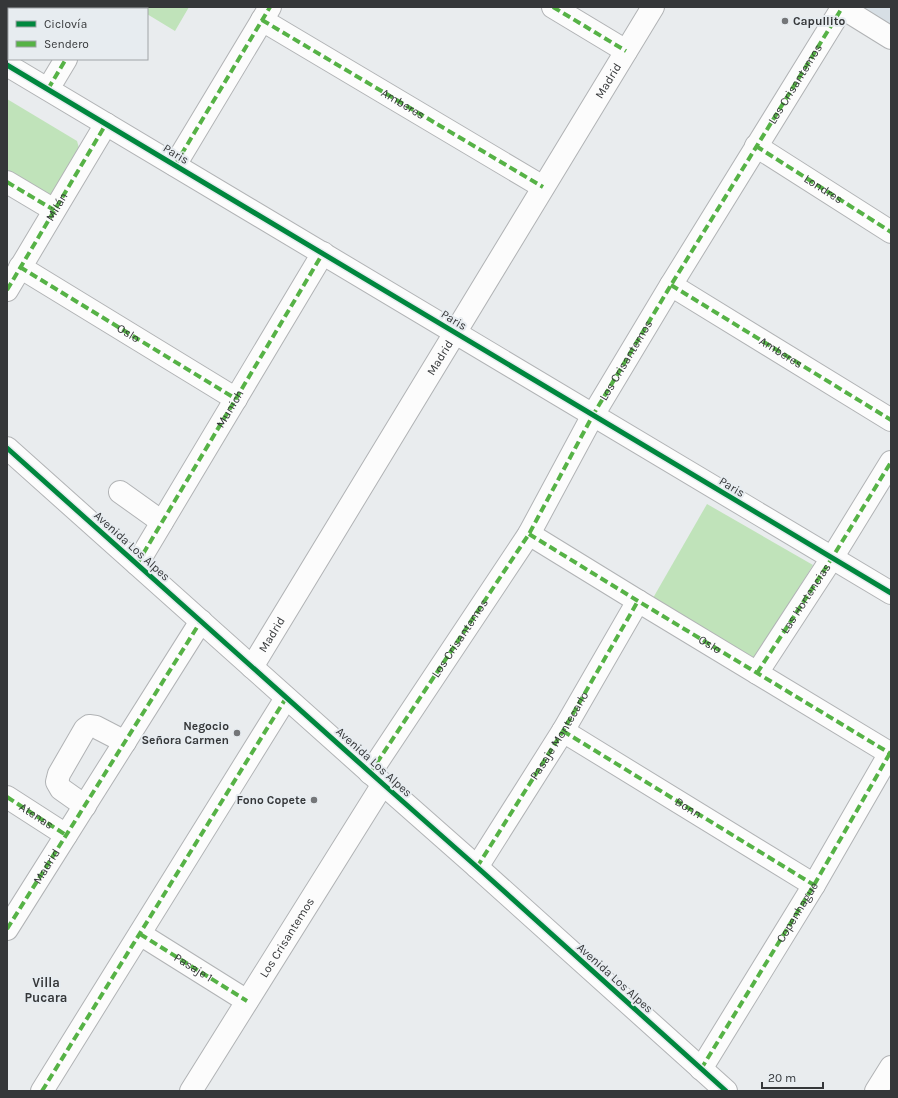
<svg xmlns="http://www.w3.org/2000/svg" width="898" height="1098" font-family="Karla,sans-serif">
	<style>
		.built { fill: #d7dfe5 }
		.green { fill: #c0e3ba }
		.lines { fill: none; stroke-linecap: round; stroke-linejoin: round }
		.minor-casing { stroke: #b1b3b5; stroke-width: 24 }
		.minor { stroke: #fcfcfc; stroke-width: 22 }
		.quiet { stroke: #56b246; stroke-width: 4; stroke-dasharray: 8 4; stroke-linecap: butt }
		.cycleway-casing { stroke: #e7ecf0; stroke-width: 8 }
		.cycleway { stroke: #00873e; stroke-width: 5 }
		.poi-dot { fill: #747678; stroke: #e7ecf0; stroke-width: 1.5 }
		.labels { text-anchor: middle; stroke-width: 4; stroke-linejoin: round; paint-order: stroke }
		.poi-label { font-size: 12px; font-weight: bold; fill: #353739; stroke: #e7ecf0; text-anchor: end }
		.street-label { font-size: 12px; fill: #353739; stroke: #e7ecf0 }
		.neighbourhood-label { font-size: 13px; font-weight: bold; fill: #353739; stroke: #e7ecf0 }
	</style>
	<rect width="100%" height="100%" fill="#e9ecee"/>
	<!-- built -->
	<path class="built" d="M862 7H891V26Z"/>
	<!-- green -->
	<g class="green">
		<path d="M135 7H189L175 31 147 14V9H138Z"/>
		<path d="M7 99 77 141 81 155 56 197 46 199 7 175Z"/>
		<path d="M707 504 813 565 751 665 649 605Z"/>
	</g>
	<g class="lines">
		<!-- minor casing -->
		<g class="minor-casing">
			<g id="minor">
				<path d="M553 7 626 51"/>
				<path d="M841 7 891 38"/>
				<path d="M96 9 97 7"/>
				<path id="s1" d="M262 20 543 187"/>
				<path d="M7 65 891 593"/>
				<path d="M48 89 66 59"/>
				<path id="s2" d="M756 146 891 232"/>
				<path d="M175 165 270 7"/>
				<path d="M7 182 54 210"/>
				<path id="s3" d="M20 267 236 399"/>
				<path id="s4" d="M671 285 891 420"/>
				<path d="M7 290 106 124"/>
				<path d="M7 448 383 784 477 867 726 1091"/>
				<path d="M120 492 162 522"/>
				<path id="s5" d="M529 534 638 601 891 754"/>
				<path d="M137 564 323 253"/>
				<path id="s6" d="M252 667 653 7"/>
				<path d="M757 673 832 558 891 462"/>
				<path id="s7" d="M563 731 814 885"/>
				<path id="s8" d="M370 773 529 534 593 415 671 285 842 8"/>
				<path id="s9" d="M7 797 66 835"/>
				<path d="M85 806 61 789 57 782 59 774 85 729 89 726 96 727 125 742"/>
				<path id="s10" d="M477 867 563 731 638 601"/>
				<path d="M7 929 201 621"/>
				<path d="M140 934 247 1001"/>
				<path d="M701 1069 814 885 890 753"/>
				<path d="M42 1091 286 698"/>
				<path id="s11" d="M191 1091 383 784"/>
				<path d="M876 1091 891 1067"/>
			</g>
		</g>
		<!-- minor -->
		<use href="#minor" class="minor"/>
		<!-- quiet -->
		<g class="quiet">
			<path d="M553 7 626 51"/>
			<path d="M96 9 97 7"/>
			<path d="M262 20 543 187"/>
			<path d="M48 89 66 59"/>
			<path d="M756 146 891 232"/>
			<path d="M175 165 270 7"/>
			<path d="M7 182 54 210"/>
			<path d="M20 267 236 399"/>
			<path d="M671 285 891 420"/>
			<path id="s12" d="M7 290 106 124"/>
			<path d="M529 534 638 601 891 754"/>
			<path id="s13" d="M137 564 323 253"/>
			<path id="s14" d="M757 673 832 558 891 462"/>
			<path d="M563 731 814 885"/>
			<path d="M370 773 529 534 593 415 671 285 842 8"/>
			<path d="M7 797 66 835"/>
			<path d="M477 867 563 731 638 601"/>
			<path id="s15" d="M7 929 201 621"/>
			<path id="s16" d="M140 934 247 1001"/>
			<path id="s17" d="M701 1069 814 885 890 753"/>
			<path d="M42 1091 286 698"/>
		</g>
		<!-- cycleway casing -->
		<g class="cycleway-casing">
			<g id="cycleway">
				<path d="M7 65 891 593"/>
				<path d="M7 448 383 784 477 867 726 1091"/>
			</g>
		</g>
		<!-- cycleway -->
		<use href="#cycleway" class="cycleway"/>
	</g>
	<!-- markers -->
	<g class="poi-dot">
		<circle cx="785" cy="21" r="4"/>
		<circle cx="237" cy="733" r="4"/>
		<circle cx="314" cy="800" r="4"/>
	</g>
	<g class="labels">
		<!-- poi labels -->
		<g class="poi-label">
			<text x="793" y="25" text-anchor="start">Capullito</text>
			<text x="229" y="730">Negocio<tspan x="229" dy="14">Señora Carmen</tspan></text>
			<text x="306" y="804">Fono Copete</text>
		</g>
		<!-- street labels -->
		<g class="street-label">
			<text dy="4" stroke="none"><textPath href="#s6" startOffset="686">Madrid</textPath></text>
			<text dy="4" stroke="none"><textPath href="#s8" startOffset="810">Los Crisantemos</textPath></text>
			<text dy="4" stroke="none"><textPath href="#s1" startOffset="164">Amberes</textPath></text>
			<text transform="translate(176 154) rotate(31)" y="4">Paris</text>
			<text dy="4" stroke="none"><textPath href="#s2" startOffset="80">Londres</textPath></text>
			<text dy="4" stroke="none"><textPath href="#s12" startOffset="97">Milán</textPath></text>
			<text transform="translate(454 320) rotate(31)" y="4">Paris</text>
			<text dy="4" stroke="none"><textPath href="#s3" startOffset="127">Oslo</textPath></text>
			<text dy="4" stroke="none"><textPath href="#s4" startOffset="129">Amberes</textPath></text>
			<text dy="4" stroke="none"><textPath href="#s6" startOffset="362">Madrid</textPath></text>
			<text dy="4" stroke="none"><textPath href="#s8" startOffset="486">Los Crisantemos</textPath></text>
			<text dy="4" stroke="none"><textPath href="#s13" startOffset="181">Munich</textPath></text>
			<text transform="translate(732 487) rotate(31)" y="4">Paris</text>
			<text transform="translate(132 546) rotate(42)" y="4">Avenida Los Alpes</text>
			<text dy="4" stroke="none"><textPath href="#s14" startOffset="89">Las Hortencias</textPath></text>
			<text dy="4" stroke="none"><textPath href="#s6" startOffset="38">Madrid</textPath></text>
			<text dy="4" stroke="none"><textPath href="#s8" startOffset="162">Los Crisantemos</textPath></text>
			<text dy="4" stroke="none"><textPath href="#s5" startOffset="212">Oslo</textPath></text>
			<text dy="4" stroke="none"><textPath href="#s10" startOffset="155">Pasaje Montecarlo</textPath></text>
			<text transform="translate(374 762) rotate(42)" y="4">Avenida Los Alpes</text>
			<text dy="4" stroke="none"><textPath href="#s7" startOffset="147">Bonn</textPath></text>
			<text dy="4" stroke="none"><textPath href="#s9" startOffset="35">Atenas</textPath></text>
			<text dy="4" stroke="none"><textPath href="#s15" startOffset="74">Madrid</textPath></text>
			<text dy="4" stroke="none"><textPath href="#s17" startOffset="184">Copenhague</textPath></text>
			<text dy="4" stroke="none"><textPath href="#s11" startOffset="181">Los Crisantemos</textPath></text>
			<text dy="4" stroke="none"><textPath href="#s16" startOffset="63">Pasaje 1</textPath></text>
			<text transform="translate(615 978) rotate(42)" y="4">Avenida Los Alpes</text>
		</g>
		<!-- neighbourhood labels -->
		<g class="neighbourhood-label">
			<text x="46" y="987">Villa<tspan x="46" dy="15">Pucara</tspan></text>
		</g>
	</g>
	<!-- border -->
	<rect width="898" height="1098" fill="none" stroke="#353739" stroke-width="16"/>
	<!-- legend -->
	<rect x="8" y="8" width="140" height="52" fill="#e7ecf0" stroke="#a0a4a7"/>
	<rect x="16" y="21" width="20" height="6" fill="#00873e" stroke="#a0a4a7"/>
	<text x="44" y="28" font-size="12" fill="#353739">Ciclovía</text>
	<rect x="16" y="41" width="20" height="6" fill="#56b246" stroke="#a0a4a7"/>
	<text x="44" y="48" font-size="12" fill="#353739">Sendero</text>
	<!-- scale -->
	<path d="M762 1082v6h61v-6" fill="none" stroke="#353739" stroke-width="2"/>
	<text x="768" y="1082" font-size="12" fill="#353739" stroke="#e7ecf0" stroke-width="3" paint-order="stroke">20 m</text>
</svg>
